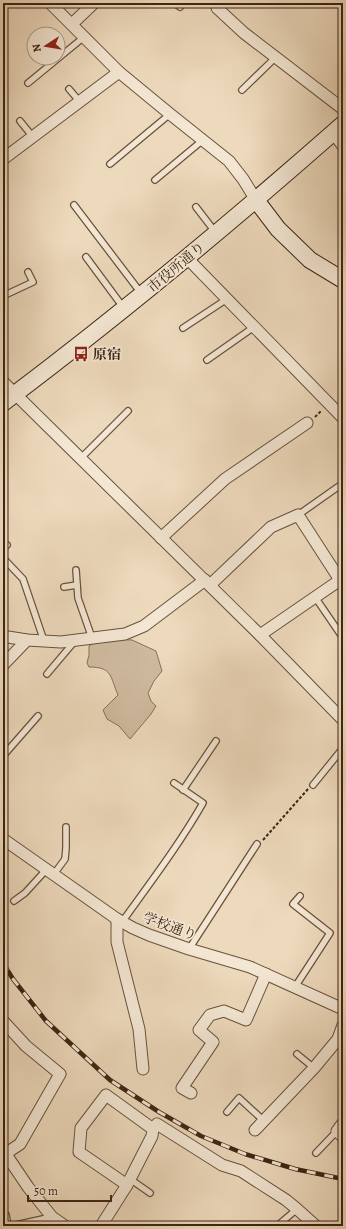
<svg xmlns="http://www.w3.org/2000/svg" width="346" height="1229" font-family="Alegreya,'Noto Serif JP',serif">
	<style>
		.green { fill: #cfba9f; stroke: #867059 }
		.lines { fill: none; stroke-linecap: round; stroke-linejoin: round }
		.lane-casing { stroke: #68523d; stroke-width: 8 }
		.street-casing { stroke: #68523d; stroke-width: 13 }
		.secondary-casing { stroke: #3c2513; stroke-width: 18 }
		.path { stroke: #3c2513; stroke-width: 2; stroke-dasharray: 3 2; stroke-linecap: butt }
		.lane { stroke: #f3e6d3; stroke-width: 5.5 }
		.street { stroke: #f3e6d3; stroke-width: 11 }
		.secondary { stroke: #f3e6d3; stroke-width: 16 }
		.rail-casing { stroke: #3c2513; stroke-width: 4.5 }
		.rail { stroke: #f3e6d3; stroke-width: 3; stroke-dasharray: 9; stroke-linecap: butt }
		.labels { text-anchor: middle; stroke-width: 3.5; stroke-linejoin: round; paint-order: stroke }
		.street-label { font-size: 14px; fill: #3c2513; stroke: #f3e6d3 }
		.poi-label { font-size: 14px; font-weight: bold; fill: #3c2513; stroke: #f3e6d3; text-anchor: start }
	</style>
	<rect width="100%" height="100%" fill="#edd9bc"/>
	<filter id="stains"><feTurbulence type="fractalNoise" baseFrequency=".005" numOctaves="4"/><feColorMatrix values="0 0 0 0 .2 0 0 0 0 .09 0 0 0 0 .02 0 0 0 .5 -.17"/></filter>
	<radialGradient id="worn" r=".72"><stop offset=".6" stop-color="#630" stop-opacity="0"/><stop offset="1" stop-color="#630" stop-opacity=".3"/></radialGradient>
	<!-- green -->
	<path class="green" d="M113 639 132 640 156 651 162 671 154 681 148 693 151 701 156 706 151 714 130 739 119 726 107 719 103 710 118 695C110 677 113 667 89 667L87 663 89 655V646L93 643Z"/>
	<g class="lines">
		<!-- lane casing -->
		<g class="lane-casing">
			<g id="lane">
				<path d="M174 3 180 7 183 3"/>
				<path d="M28 83 84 37"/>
				<path d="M69 89 80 102"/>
				<path d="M242 90 276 57"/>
				<path d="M20 121 33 137"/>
				<path d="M110 164 170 114"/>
				<path d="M155 180 203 140"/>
				<path d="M74 205 141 293"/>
				<path d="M196 207 216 233"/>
				<path d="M86 257 123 307"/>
				<path d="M3 296 33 282 28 272"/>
				<path d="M183 328 227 299"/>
				<path d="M207 360 254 327"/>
				<path d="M81 458 128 411"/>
				<path d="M298 515 342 484"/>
				<path d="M3 548 7 545"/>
				<path d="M3 558 23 579 44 641"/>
				<path d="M76 570 78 598 92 638"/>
				<path d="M64 587 77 585"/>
				<path d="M315 597 343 638"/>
				<path d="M47 674 74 642"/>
				<path d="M3 756 38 716"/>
				<path d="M313 785 343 748"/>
				<path d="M183 790 216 741"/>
				<path d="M54 874 65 859 66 848V827"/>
				<path d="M14 901 25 893 46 870"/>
				<path d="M122 922C150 883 179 845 203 803L174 783"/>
				<path d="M189 949 257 844"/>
				<path d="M295 987 330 933 293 904 300 896"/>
				<path d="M297 1054 314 1068"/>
				<path d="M227 1112 239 1098 264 1121"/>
				<path d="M316 1153 337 1131"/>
				<path d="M130 1179 150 1193"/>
				<path d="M6 1215 8 1226"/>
				<path d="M11 1226 52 1217"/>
				<path d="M277 1226 297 1209"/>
			</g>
		</g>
		<!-- street casing -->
		<g class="street-casing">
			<g id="street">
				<path d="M50 3 119 72 170 114 229 161 243 179 256 200"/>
				<path d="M222 3 217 8 244 33 343 109"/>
				<path d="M72 24 94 3"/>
				<path d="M333 133 343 146"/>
				<path d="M3 159 119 72"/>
				<path d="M187 258 343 418"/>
				<path d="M3 382 260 635 343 720"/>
				<path d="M161 538 225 479 307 423"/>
				<path d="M210 585 271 527 298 515 340 580"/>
				<path d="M260 635 343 578"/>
				<path d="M3 638 8 637 27 640 61 642 125 634 144 626 205 580"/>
				<path d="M3 665 27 640"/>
				<path d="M3 839 117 919 133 928 149 935 189 949 250 967 343 1009"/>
				<path d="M117 919V942L139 1029 143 1069"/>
				<path d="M3 1021 26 1046 60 1074 20 1144 5 1154"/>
				<path d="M191 1093 182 1088 213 1042 199 1030 210 1015 224 1011 246 1020 266 974"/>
				<path d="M343 1123 337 1131 343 1137"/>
				<path d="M255 1130 314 1068 338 1039 343 1025"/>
				<path d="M3 1150 28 1187 52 1217 65 1226"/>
				<path d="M127 1185 79 1152 81 1128 106 1095 153 1129"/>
				<path d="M101 1226 127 1185 152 1136 153 1129 157 1124 222 1165 241 1171 286 1200 297 1209 316 1226"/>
			</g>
		</g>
		<!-- secondary casing -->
		<g class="secondary-casing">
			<g id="secondary">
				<path d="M256 200 278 229 310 260 343 280"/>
				<path d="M3 403C120 315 233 221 343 124"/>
			</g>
		</g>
		<!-- path -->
		<g class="path">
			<path d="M315 417 322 410"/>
			<path d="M263 840 308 789"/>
		</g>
		<!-- lane -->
		<use href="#lane" class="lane"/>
		<!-- street -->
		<use href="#street" class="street"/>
		<!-- secondary -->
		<use href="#secondary" class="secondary"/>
		<!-- rail casing -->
		<g class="rail-casing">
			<path id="rail" d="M3 963 13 979 46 1021 110 1080 159 1112 201 1136 245 1154 295 1169 343 1179"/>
		</g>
		<!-- rail -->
		<use href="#rail" class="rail"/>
	</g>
	<!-- icons -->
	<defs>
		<g id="bus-bare" transform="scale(1.2)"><path d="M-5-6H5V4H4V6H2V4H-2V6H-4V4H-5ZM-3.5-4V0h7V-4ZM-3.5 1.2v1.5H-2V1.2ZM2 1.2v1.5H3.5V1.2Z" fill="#8f2418" stroke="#f3e6d3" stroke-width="2.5" paint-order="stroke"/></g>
	</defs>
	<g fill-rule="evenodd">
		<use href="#bus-bare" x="81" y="354"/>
	</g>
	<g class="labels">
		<!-- street labels -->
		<g class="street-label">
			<text transform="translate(176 267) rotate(-40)" y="5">市役所通り</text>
			<text transform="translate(170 926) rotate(20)" y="5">学校通り</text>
		</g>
		<!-- poi labels -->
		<g class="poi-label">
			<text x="93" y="359">原宿</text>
		</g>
	</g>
	<!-- margin -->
	<rect width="346" height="1229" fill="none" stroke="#edd9bc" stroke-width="16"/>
	<rect x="4" y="4" width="338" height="1221" fill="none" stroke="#3c2513" stroke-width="2"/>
	<rect x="8" y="8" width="330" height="1213" fill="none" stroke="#3c2513"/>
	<!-- north arrow -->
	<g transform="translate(46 46) rotate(258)"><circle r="19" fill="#f3e6d3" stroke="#aa9986"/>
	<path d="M0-3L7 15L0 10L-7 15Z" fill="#8f2418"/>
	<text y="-6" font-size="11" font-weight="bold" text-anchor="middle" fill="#3c2513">N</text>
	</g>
	<!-- scale -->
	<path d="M28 1195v6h83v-6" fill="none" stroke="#3c2513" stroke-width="2"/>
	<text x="34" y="1195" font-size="12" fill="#3c2513" stroke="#f3e6d3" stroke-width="3" paint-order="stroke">50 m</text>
	<rect width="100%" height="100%" filter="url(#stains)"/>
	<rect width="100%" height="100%" fill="url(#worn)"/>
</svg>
